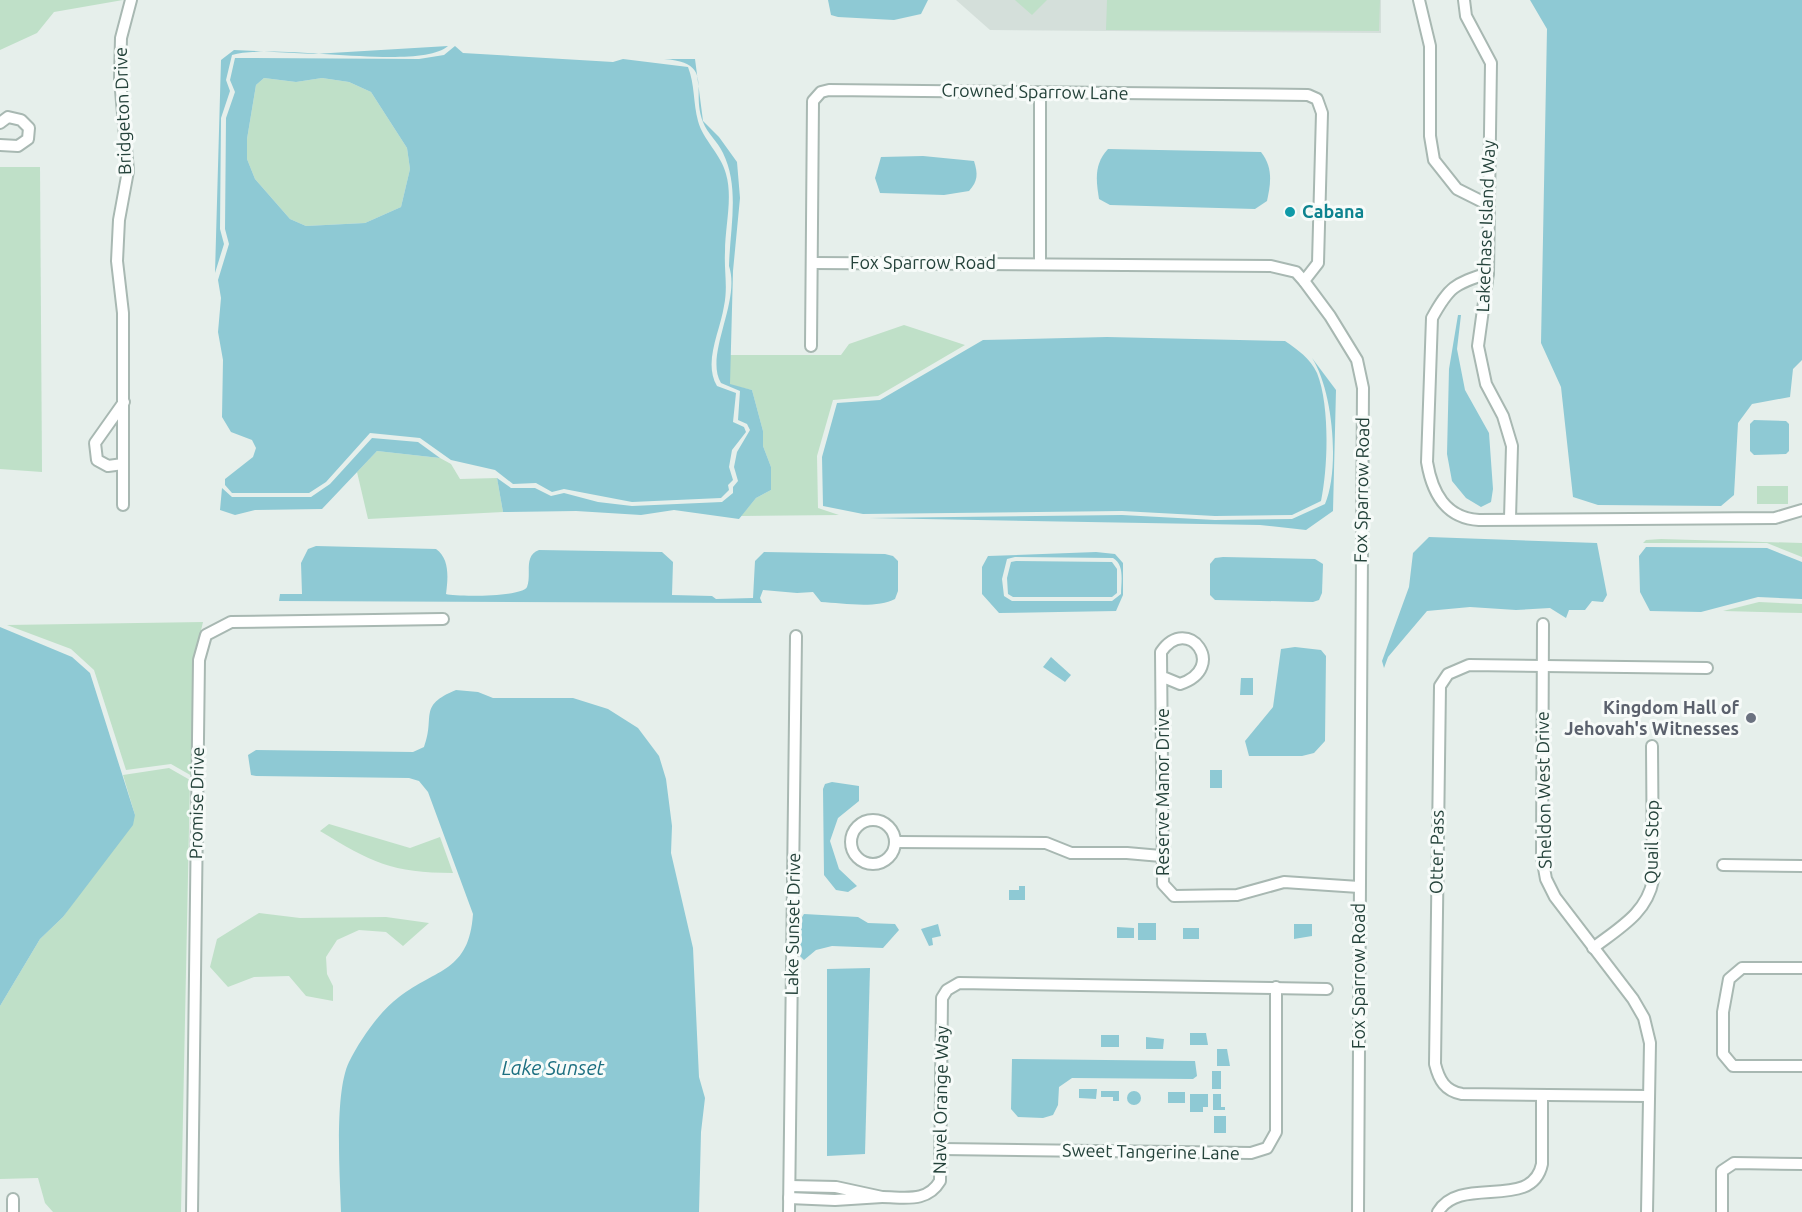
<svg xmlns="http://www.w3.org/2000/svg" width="1802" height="1212" font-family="Ubuntu,sans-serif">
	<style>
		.built { fill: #d4dfda }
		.green { fill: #bfe0c8 }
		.water { fill: #8ec9d4; fill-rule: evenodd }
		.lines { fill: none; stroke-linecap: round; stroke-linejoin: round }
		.street-casing { stroke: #a8b8b2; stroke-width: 14 }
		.street { stroke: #fff; stroke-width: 10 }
		.culture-dot { fill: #0f9aa8; stroke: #f7fbf9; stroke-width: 2 }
		.worship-dot { fill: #6b7280; stroke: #f7fbf9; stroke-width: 2 }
		.labels { text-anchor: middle; stroke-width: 6; stroke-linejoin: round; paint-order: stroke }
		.street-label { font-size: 18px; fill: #24423a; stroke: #f7fbf9 }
		.culture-label { font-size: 18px; font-weight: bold; fill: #0d838f; stroke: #f7fbf9; text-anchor: start }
		.worship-label { font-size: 18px; font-weight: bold; fill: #5b616d; stroke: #f7fbf9; text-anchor: end }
		.water-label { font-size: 20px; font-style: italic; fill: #1c6f80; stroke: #f7fbf9 }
	</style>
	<rect width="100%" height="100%" fill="#e6efeb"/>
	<!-- built -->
	<path class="built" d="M956 0H1381V33L990 30Z"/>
	<!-- green -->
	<g class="green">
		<path d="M0 0H123L54 12 37 33 0 50Z"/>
		<path d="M1015 0H1047L1032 15Z"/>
		<path d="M1107 0H1380L1379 31 1106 30Z"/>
		<path d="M264 78 296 82 322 78 349 82 371 92 407 148 410 169 401 207 365 223 306 226 290 219 255 179 247 159V139L256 85Z"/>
		<path d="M0 167H40L42 472 0 469Z"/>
		<path d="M904 325 965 345 878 396 833 400 817 456 818 508 839 515 741 516 756 498 771 490V467L763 446V431L752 390 730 385V355H841L849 344Z"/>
		<path d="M377 451 440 458 451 464 460 479 497 478 503 512 368 519 357 472Z"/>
		<rect x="1757" y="486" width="31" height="18"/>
		<path d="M1661 539 1802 543V557L1767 543H1643L1646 540Z"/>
		<path d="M1759 602 1802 604V613L1723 611Z"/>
		<path d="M203 622 194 660 192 776 171 764 126 770 94 670 71 649 7 625Z"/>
		<path d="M169 768 190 780 181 1212H53L45 1203 38 1178 0 1179V1006L40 939 63 917 135 815 123 775Z"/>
		<path d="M329 824 410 848 440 837 453 873C392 873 371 862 320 831Z"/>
		<path d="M259 913 300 918 386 917 429 923 403 946 386 932 359 930 337 940 326 957 327 974 333 986V1001L306 996 289 976 254 977 228 987 210 967 217 939Z"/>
	</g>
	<!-- water -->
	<g class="water">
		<path d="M828 0H928L921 14 894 20 838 17 831 15Z"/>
		<path d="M1530 0H1802V360L1793 369 1790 397 1752 404 1738 423 1734 495 1721 506 1598 505 1573 497 1561 387 1541 343 1547 29Z"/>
		<path d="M448 46C418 72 276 42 232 55L226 80 230 91 221 118 220 229 224 244 215 273 221 60 234 50 314 54Z"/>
		<path d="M455 46 463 53 613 62 623 59 688 67C695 85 693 103 698 121 703 140 721 154 726 174 733 198 725 226 725 252 724 271 728 287 724 306 720 332 703 362 717 386L736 393 733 422 744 427 746 432 732 450 729 467 733 480 728 485 729 490 721 498 632 502 564 489 552 492 536 483 513 484 495 470 451 460 420 438 370 433 326 482 309 493H232L225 485V479L253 457 256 448 252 440 231 432 222 417 223 360 218 332 221 298 218 280 229 244 225 229 226 118 235 92 230 80 235 58 419 59 444 55ZM264 78 296 82 322 78 349 82 371 92 407 148 410 169 401 207 365 223 306 226 290 219 255 179 247 159V139L256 85Z"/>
		<path d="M664 59H695L703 121 719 137 737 162 740 198 733 271 730 384 752 390 763 431V446L771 467V490L756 498 739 519 674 510 641 515 576 511 503 512 497 478 511 488H535L551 496 564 493 598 502 632 506 722 502 733 493V487L738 481 734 467 737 452 750 430 747 424 738 420 740 391 721 383C704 355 741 302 729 266 730 228 740 188 723 153 718 142 707 133 703 122 690 90 716 63 664 59Z"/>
		<path d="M1108 149 1261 152C1273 167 1271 183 1267 201L1255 209 1110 205 1099 199C1096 180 1094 164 1108 149Z"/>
		<path d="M923 156 974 161C978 174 978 181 969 191L944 195 880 193 875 178 881 157Z"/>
		<path d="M1458 315H1461L1457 349 1465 390 1489 433 1493 489 1491 502 1481 507 1466 498 1452 481 1447 454 1449 369Z"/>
		<path d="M1107 337 1285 341C1298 350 1310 358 1317 373 1330 405 1328 468 1321 501L1292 515 1215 516 1122 511 863 514 823 506 822 457 837 403 880 400 983 340Z"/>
		<path d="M1312 358 1336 390 1333 511 1306 530 1260 525 869 518 1122 515 1215 520 1292 519 1325 504C1340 469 1333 390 1312 358Z"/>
		<path d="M1754 420 1786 421 1789 424V451L1786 454 1754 455 1750 451V424Z"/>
		<path d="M372 438 418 442 440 458 377 451 322 509 255 510 235 515 220 510 222 488 232 497H311L330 484Z"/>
		<path d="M1429 537 1597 543 1607 595 1603 602 1592 601 1585 610H1569L1566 618 1550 608 1516 610 1470 607 1427 611 1388 657 1384 668 1382 661 1409 587 1413 553Z"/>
		<path d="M316 546 436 549C450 559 448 578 446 594 457 597 522 597 527 587 532 574 523 556 539 550L662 552 673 562 672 595 712 596 716 599 753 598 755 561 764 552 885 554 893 556 898 561V591L895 599C876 609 842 603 821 602L813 592 797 593 763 590 760 598 762 603H751L279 601 280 594H302L301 563 308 549Z"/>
		<path d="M1646 547 1767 548 1802 562V599L1758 597 1701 612 1650 611 1640 592 1639 556Z"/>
		<path d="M1096 552 1115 554 1123 563V595L1116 611 999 613 982 594V567L988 556ZM1015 557 1113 558C1125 565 1121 582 1121 594L1112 601H1012L1004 596 1002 579 1007 559Z"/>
		<path d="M1223 557 1315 559 1323 564 1322 593 1319 600 1313 602 1215 600 1210 595V564L1215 558Z"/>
		<path d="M1016 561 1112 562 1117 569V593L1112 597H1013L1008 594 1007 578 1011 562Z"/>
		<path d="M0 627 72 657 90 673 135 815 133 825 63 917 40 939 0 1006Z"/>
		<path d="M1295 647 1321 650 1326 656 1325 741 1314 753 1302 756H1249L1245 741 1273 707 1281 649Z"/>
		<path d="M1051 657 1071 675 1065 682 1043 667Z"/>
		<path d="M1241 678H1253V695H1240Z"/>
		<path d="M456 690 478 692 493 698H573L608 709 638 728 659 756 666 779 672 826 671 853 693 948 699 1077 705 1098 701 1132 699 1212H341C340 1176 334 1093 349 1062 360 1040 379 1012 399 997 437 968 469 972 473 914L428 792 419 781 409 778 256 776 251 775 248 755 256 750 413 752 424 747C436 716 417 706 456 690Z"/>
		<rect x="1210" y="770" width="12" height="18"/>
		<path d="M832 782 859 786V801L838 818 830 841 839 869 857 886 848 892 836 890 824 875 823 789 825 784Z"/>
		<path d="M1019 886H1025V900H1009V890H1019Z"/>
		<path d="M804 914 858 917 868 923 895 924 899 930 883 948 832 946 816 950 804 960 799 955V922Z"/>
		<rect x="1138" y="923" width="18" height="17"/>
		<path d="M938 924 941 936 932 938 933 945 929 946 921 929Z"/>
		<path d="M1294 924H1312V936L1294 939Z"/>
		<path d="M1117 927 1134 928V938H1117Z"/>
		<rect x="1183" y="928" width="16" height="11"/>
		<path d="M870 968 865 1154 827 1156V969Z"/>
		<path d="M1190 1033H1206L1208 1045H1190Z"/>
		<rect x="1101" y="1035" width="18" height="12"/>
		<path d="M1146 1037 1164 1039 1163 1049H1146Z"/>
		<path d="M1217 1049H1227L1230 1066H1217Z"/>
		<path d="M1012 1059 1195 1061 1197 1076 1193 1079 1072 1078 1059 1087 1058 1105 1053 1115 1043 1118 1018 1117 1011 1109Z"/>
		<rect x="1212" y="1071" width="9" height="18"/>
		<path d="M1079 1089H1097L1096 1099 1079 1098Z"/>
		<path d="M1101 1091H1119V1101H1113V1097H1101Z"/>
		<circle cx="1134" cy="1098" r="7"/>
		<rect x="1168" y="1092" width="17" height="11"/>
		<path d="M1190 1094H1208V1107H1203V1112H1190Z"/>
		<path d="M1213 1094H1221V1107H1225V1110H1213Z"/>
		<rect x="1214" y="1116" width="12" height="17"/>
	</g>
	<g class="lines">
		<!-- street casing -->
		<g class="street-casing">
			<g id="street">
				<path d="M1419 0 1430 46V136L1434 160 1457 189 1487 204"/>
				<path d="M1464 0 1466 16 1491 63 1488 273 1478 346 1486 384 1503 416 1512 446 1510 518"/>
				<path d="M0 123 8 117 21 120 29 128 28 139 18 146 0 145"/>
				<path d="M813 263 1271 266 1296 272 1304 281 1330 316 1357 360 1363 388 1358 1212"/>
				<path d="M1040 264V93"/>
				<path d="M1488 273C1454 284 1449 287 1432 318L1427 462C1432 492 1445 518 1479 520L1775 518 1802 510"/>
				<path d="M811 346 813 101 821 92 829 90 1308 95 1317 99 1322 113 1318 263 1304 281"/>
				<path d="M123 464 108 466 97 460 95 443 124 402"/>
				<path d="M123 505V313L117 261 119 220 128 171 120 79 121 38 131 0"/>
				<path d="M1543 624 1542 857 1546 879 1555 897 1633 999 1644 1018 1650 1043 1647 1212"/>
				<path d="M1163 677 1180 684C1229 668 1188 613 1161 652L1163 884 1174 896 1237 895 1284 882 1359 887"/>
				<circle cx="873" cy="842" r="22"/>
				<path d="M896 842 1046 843 1071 853H1127L1161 856"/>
				<path d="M1723 865 1802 866"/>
				<path d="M1593 948C1619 928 1647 913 1653 880L1652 746"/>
				<path d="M1802 968H1742L1729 979 1723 1012V1054L1733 1066H1802"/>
				<path d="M1648 1096 1462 1094C1445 1091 1439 1080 1435 1064L1440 686 1448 674 1469 665 1707 668"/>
				<path d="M942 1149 1251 1153 1267 1148 1276 1132V987"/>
				<path d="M882 1197C905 1197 927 1203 940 1181L942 998 947 990 959 983 1327 989"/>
				<path d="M789 1198 835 1200 882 1197 836 1187 790 1186"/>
				<path d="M13 1199V1212"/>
				<path d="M192 1212 199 660 206 635 231 622 443 619"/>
				<path d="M789 1212 796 636"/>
				<path d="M1438 1212C1460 1174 1532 1212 1542 1164V1096"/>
				<path d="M1722 1212V1171L1734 1163 1802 1164"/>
			</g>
		</g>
		<!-- street -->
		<use href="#street" class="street"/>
	</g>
	<!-- markers -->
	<circle class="culture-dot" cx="1290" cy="212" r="6"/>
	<circle class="worship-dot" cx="1751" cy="718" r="6"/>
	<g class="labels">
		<!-- street labels -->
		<g class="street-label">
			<text transform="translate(1035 92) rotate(1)" y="6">Crowned Sparrow Lane</text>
			<text transform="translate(123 111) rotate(-92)" y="6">Bridgeton Drive</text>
			<text transform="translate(1486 226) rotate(-88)" y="6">Lakechase Island Way</text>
			<text x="923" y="269">Fox Sparrow Road</text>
			<text transform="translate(1362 490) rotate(-89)" y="6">Fox Sparrow Road</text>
			<text transform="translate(1544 790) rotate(-91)" y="6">Sheldon West Drive</text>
			<text transform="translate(1163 792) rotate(-90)" y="6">Reserve Manor Drive</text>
			<text transform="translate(197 803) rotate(-89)" y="6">Promise Drive</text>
			<text transform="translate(1652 842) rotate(-89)" y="6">Quail Stop</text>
			<text transform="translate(1437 852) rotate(-89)" y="6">Otter Pass</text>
			<text transform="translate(793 924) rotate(-89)" y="6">Lake Sunset Drive</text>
			<text transform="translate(1359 976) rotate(-90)" y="6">Fox Sparrow Road</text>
			<text transform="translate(941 1100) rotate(-89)" y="6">Navel Orange Way</text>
			<text transform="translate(1151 1152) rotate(1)" y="6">Sweet Tangerine Lane</text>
		</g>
		<!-- culture labels -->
		<g class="culture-label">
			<text x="1302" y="218">Cabana</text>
		</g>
		<!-- worship labels -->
		<g class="worship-label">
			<text x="1739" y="714">Kingdom Hall of<tspan x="1739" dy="21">Jehovah's Witnesses</tspan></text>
		</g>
		<!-- water labels -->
		<g class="water-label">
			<text x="553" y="1075">Lake Sunset</text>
		</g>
	</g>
</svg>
